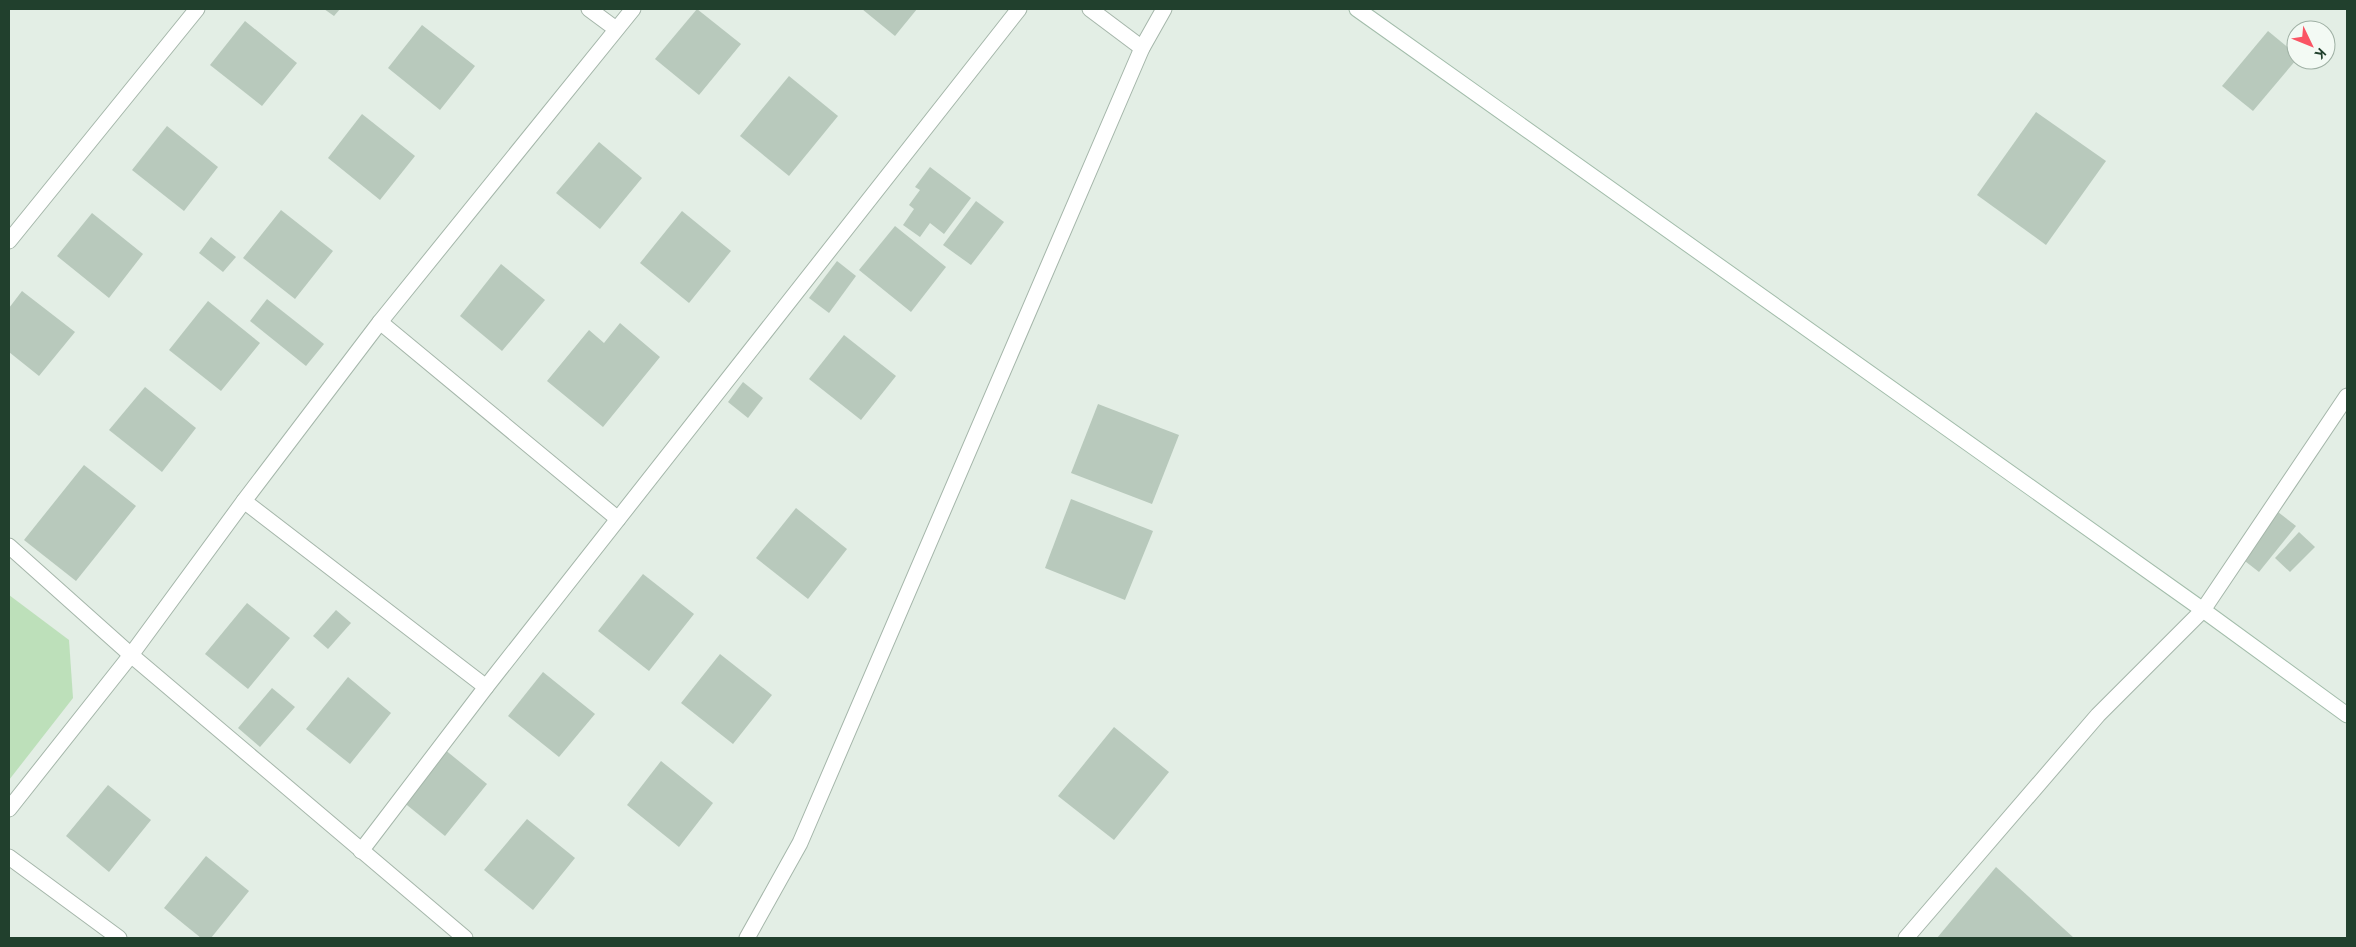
<svg xmlns="http://www.w3.org/2000/svg" width="2356" height="947" font-family="'DM Sans',sans-serif">
	<style>
		.green { fill: #bde0ba }
		.building { fill: #b8c9bc }
		.lines { fill: none; stroke-linecap: round; stroke-linejoin: round }
		.street-casing { stroke: #a5b6aa; stroke-width: 17 }
		.secondary-casing { stroke: #a3bdab; stroke-width: 17 }
		.street { stroke: #fff; stroke-width: 15 }
		.secondary { stroke: #fff; stroke-width: 15 }
	</style>
	<rect width="100%" height="100%" fill="#e3eee5"/>
	<!-- green -->
	<path class="green" d="M9 595 69 640 73 698 9 780Z"/>
	<!-- building -->
	<g class="building">
		<path d="M324 9H340L334 16Z"/>
		<path d="M697 9 741 44 699 95 655 59Z"/>
		<path d="M862 9H917L895 36Z"/>
		<path d="M245 21 297 63 262 106 210 65Z"/>
		<path d="M422 25 475 66 440 110 388 68Z"/>
		<path d="M2268 31 2296 54V60L2253 111 2222 86Z"/>
		<path d="M789 76 838 116 789 176 740 136Z"/>
		<path d="M2036 112 2106 161 2046 245 1977 195Z"/>
		<path d="M362 114 415 156 380 200 328 158Z"/>
		<path d="M167 126 218 167 184 211 132 170Z"/>
		<path d="M599 142 642 178 600 229 556 193Z"/>
		<path d="M930 167 971 198 944 234 930 223 920 237 903 225 914 209 909 205 920 190 915 187Z"/>
		<path d="M976 201 1004 222 971 265 943 245Z"/>
		<path d="M281 210 333 251 295 299 243 258Z"/>
		<path d="M682 211 731 251 689 303 640 263Z"/>
		<path d="M92 213 143 254 109 298 57 256Z"/>
		<path d="M895 226 946 267 911 312 859 270Z"/>
		<path d="M211 237 236 257 223 272 199 253Z"/>
		<path d="M837 261 856 276 829 313 809 298Z"/>
		<path d="M501 264 545 300 502 351 460 316Z"/>
		<path d="M22 291 75 332 39 376 9 352V308Z"/>
		<path d="M267 299 324 344 306 366 250 321Z"/>
		<path d="M208 301 260 343 221 391 169 350Z"/>
		<path d="M620 323 660 357 603 427 547 381 589 330 604 343Z"/>
		<path d="M844 335 896 376 861 420 809 379Z"/>
		<path d="M743 382 763 398 748 418 728 402Z"/>
		<path d="M145 387 196 428 162 472 109 430Z"/>
		<path d="M1098 404 1179 435 1152 504 1071 473Z"/>
		<path d="M84 465 136 506 76 581 24 540Z"/>
		<path d="M1071 499 1153 531 1125 600 1045 568Z"/>
		<path d="M796 508 847 549 808 599 756 558Z"/>
		<path d="M2278 512 2296 526 2259 572 2241 558Z"/>
		<path d="M2299 532 2315 547 2290 572 2275 558Z"/>
		<path d="M643 574 694 614 649 671 598 631Z"/>
		<path d="M247 603 290 638 248 689 205 654Z"/>
		<path d="M336 610 351 623 328 649 313 636Z"/>
		<path d="M720 654 772 695 733 744 681 703Z"/>
		<path d="M543 672 595 714 559 757 508 716Z"/>
		<path d="M348 677 391 713 350 764 306 729Z"/>
		<path d="M272 688 295 707 260 747 238 728Z"/>
		<path d="M1114 727 1169 772 1114 840 1058 796Z"/>
		<path d="M444 749 487 784 445 836 402 801Z"/>
		<path d="M661 761 713 803 679 847 627 805Z"/>
		<path d="M108 785 151 820 109 872 66 836Z"/>
		<path d="M527 819 575 858 533 910 484 870Z"/>
		<path d="M206 856 249 891 211 938H201L164 908Z"/>
		<path d="M1996 867 2074 938H1937Z"/>
	</g>
	<g class="lines">
		<!-- street casing -->
		<g class="street-casing">
			<g id="street">
				<path d="M589 9 616 29"/>
				<path d="M1090 9 1142 48"/>
				<path d="M9 241 197 9"/>
				<path d="M380 322 618 519"/>
				<path d="M244 501 486 687"/>
				<path d="M9 546 131 655 465 938"/>
				<path d="M9 809 131 655 244 501 380 322 633 9"/>
				<path d="M361 851 486 687 1019 9"/>
				<path d="M9 857 119 938"/>
				<path d="M747 938 800 843 1142 48 1164 9"/>
				<path d="M1906 938 2098 715 2203 610 2347 396"/>
			</g>
		</g>
		<!-- secondary casing -->
		<g class="secondary-casing">
			<path id="secondary" d="M1357 9 2203 610 2347 715"/>
		</g>
		<!-- street -->
		<use href="#street" class="street"/>
		<!-- secondary -->
		<use href="#secondary" class="secondary"/>
	</g>
	<!-- border -->
	<rect width="2356" height="947" fill="none" stroke="#21402d" stroke-width="20"/>
	<!-- north arrow -->
	<g transform="translate(2311 45) rotate(133)"><circle r="24" fill="#f3faf4" stroke="#9fb0a4"/>
	<path d="M0-4L9 19L0 12L-9 19Z" fill="#fa5464"/>
	<text y="-8" font-size="14" font-weight="bold" text-anchor="middle" fill="#21402d">K</text>
	</g>
</svg>
